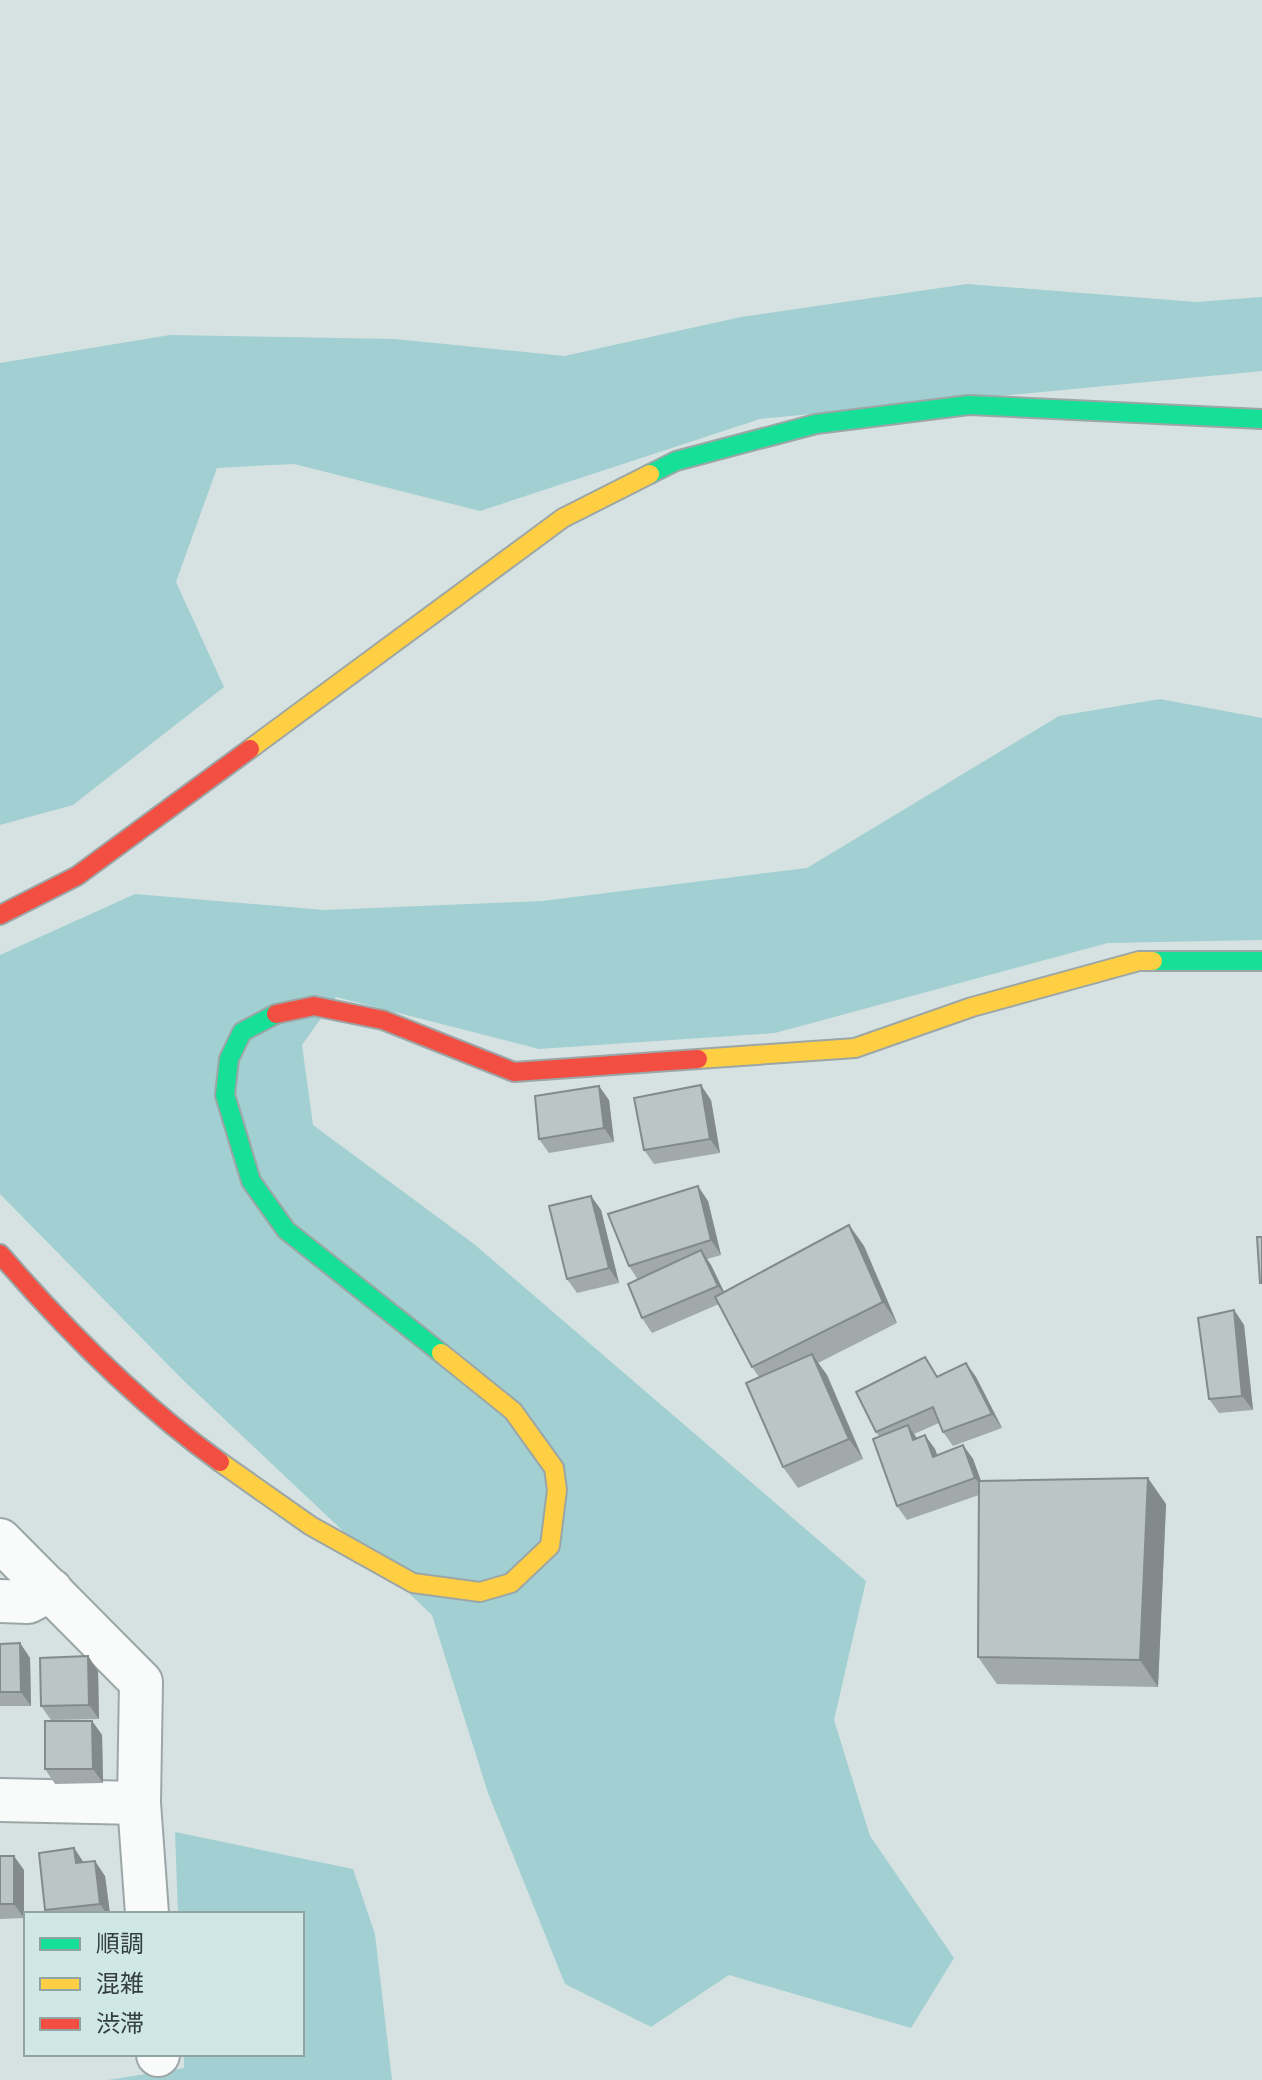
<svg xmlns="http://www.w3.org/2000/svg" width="1262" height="2080" font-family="'Public Sans','Noto Sans JP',sans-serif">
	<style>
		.green { fill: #a2cfd1 }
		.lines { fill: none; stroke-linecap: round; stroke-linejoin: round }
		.street-casing { stroke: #9ca6a6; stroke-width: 46 }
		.fast-casing { stroke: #9ca6a6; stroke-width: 22 }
		.slow-casing { stroke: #9ca6a6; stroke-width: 22 }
		.jam-casing { stroke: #9ca6a6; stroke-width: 22 }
		.street { stroke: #f9fbfb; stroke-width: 42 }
		.fast { stroke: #16e098; stroke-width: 18 }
		.slow { stroke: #ffcf43; stroke-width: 18 }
		.jam { stroke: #f24e42; stroke-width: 18 }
		.wall { fill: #a1a9a9 }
		.shaded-wall { fill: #838a8a }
		.building { fill: #bbc5c5; stroke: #838a8a; stroke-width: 2 }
	</style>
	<rect width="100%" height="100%" fill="#d6e2e2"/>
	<!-- green -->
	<g class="green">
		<path d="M967 284 1196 302 1262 297V371L760 419 480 511 294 464 217 468 176 582 224 687 73 805 0 825V363L170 335 395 339 564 356 741 317Z"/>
		<path d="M1160 699 1262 718V940L1108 943 775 1033 539 1049 336 997 302 1045 313 1125 474 1244 866 1581 834 1720 870 1836 954 1958 911 2028 729 1975 651 2027 565 1984 488 1793 432 1615 183 1380 0 1194V955L135 894 325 910 542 901 807 868 1059 716Z"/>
		<path d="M175 1832 353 1869 375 1934 392 2080H108L184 2068V2054H302V1914H178Z"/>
	</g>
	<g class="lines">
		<!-- street casing -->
		<g class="street-casing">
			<g id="street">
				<path d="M0 1540 141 1682 139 1803 147 1914"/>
				<path d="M0 1601 28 1602 51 1590"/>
				<path d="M0 1800 139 1803"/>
				<path d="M158 2054V2055"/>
			</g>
		</g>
		<!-- fast casing -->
		<g class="fast-casing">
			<g id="fast">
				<path d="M650 474 676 461 816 424 969 405 1262 419"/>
				<path d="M1153 961H1262"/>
				<path d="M276 1014 242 1032 229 1059 225 1095 251 1181 286 1230 441 1353"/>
			</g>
		</g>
		<!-- slow casing -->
		<g class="slow-casing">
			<g id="slow">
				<path d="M250 749 563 518 650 474"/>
				<path d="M698 1059 855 1048 972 1007 1139 961H1153"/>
				<path d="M220 1462 311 1526 413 1583 480 1592 511 1583 550 1546 557 1490 554 1468 513 1411 441 1353"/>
			</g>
		</g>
		<!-- jam casing -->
		<g class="jam-casing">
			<g id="jam">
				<path d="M0 915 77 876 250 749"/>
				<path d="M276 1014 314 1006 383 1020 514 1072 698 1059"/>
				<path d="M0 1254C65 1329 139 1404 220 1462"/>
			</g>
		</g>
		<!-- street -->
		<use href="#street" class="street"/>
		<!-- fast -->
		<use href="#fast" class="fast"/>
		<!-- slow -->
		<use href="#slow" class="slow"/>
		<!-- jam -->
		<use href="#jam" class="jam"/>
	</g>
	<!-- wall -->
	<g class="wall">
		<path d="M609 1100 614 1142 549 1153 539 1139Z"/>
		<path d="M711 1100 720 1153 654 1164 644 1150Z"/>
		<path d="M591 1196 601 1210 619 1283 577 1293 567 1279Z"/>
		<path d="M708 1201 721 1255 707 1259 711 1265 724 1292 849 1225 864 1246 897 1323 818 1363 827 1375 863 1459 798 1488 783 1467 759 1377 752 1367 719 1304 652 1333 642 1318 638 1280 629 1266Z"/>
		<path d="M1234 1310 1244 1325 1253 1410 1219 1413 1209 1399Z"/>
		<path d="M966 1363 976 1377 1002 1428 953 1446 943 1432 939 1423 914 1434 917 1438 935 1449 937 1455 963 1445 973 1459 981 1481 1166 1504 1158 1687 997 1684 978 1657 979 1495 907 1520 897 1506 879 1436 876 1432 938 1376Z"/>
		<path d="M20 1643 30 1658 31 1706H0V1644Z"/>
		<path d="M88 1656 98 1671 99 1719 51 1720 41 1706Z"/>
		<path d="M92 1721 102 1735 103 1783 55 1784 45 1769Z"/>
		<path d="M74 1848 84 1863 105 1876 110 1914H48L45 1910Z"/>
		<path d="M0 1856 24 1870V1918L0 1919Z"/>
	</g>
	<!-- shaded-wall -->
	<g class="shaded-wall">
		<path d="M701 1085 711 1100 720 1153 710 1139Z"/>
		<path d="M599 1086 609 1100 614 1142 604 1128Z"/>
		<path d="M698 1186 708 1201 721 1255 711 1240Z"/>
		<path d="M591 1196 601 1210 619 1283 609 1268Z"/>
		<path d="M849 1225 864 1246 897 1323 883 1302Z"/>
		<path d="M701 1250 711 1265 728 1300 718 1286Z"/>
		<path d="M1234 1310 1244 1325 1253 1410 1242 1396Z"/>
		<path d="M812 1354 827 1375 863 1459 849 1439Z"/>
		<path d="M966 1363 976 1377 1002 1428 992 1414Z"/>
		<path d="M908 1425 918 1440H913Z"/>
		<path d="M925 1435 935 1449 943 1471 933 1457Z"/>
		<path d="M963 1445 973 1459 985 1492 975 1478Z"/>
		<path d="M1148 1478 1166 1504 1158 1687 1140 1660Z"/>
		<path d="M20 1643 30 1658 31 1706 21 1692Z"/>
		<path d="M88 1656 98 1671 99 1719 89 1705Z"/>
		<path d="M92 1721 102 1735 103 1783 93 1769Z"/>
		<path d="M74 1848 84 1863H76Z"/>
		<path d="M14 1856 24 1870V1918L14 1904Z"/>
		<path d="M95 1861 105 1876 110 1914H107L100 1904Z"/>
	</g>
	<!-- building -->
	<g class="building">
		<path d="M701 1085 710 1139 644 1150 634 1098Z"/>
		<path d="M599 1086 604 1128 539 1139 535 1096Z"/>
		<path d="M698 1186 711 1240 629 1266 608 1214Z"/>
		<path d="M591 1196 609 1268 567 1279 549 1206Z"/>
		<path d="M849 1225 883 1302 752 1367 715 1297Z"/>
		<path d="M1257 1237H1262V1283H1260Z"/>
		<path d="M701 1250 718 1286 642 1318 628 1284Z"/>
		<path d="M1234 1310 1242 1396 1209 1399 1198 1318Z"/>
		<path d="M812 1354 849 1439 783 1467 746 1383Z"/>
		<path d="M925 1357 937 1377 966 1363 992 1414 943 1432 933 1407 876 1432 856 1392Z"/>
		<path d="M908 1425 913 1440 925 1435 933 1457 963 1445 975 1478 897 1506 873 1439Z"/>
		<path d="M1148 1478 1140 1660 978 1657 979 1481Z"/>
		<path d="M20 1643 21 1692H0V1644Z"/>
		<path d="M88 1656 89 1705 41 1706 40 1658Z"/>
		<path d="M45 1721H92L93 1769H45Z"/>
		<path d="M74 1848 76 1863 95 1861 100 1904 45 1910 39 1853Z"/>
		<rect x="0" y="1856" width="14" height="48"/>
	</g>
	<!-- legend -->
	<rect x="24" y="1912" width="280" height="144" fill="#d0e7e8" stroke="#92a3a4" stroke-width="2"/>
	<rect x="40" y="1938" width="40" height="12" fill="#16e098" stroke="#92a3a4" stroke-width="2"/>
	<text x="96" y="1952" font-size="24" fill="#343e3e">順調</text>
	<rect x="40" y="1978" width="40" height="12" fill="#ffcf43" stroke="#92a3a4" stroke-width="2"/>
	<text x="96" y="1992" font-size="24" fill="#343e3e">混雑</text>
	<rect x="40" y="2018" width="40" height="12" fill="#f24e42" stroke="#92a3a4" stroke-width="2"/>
	<text x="96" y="2032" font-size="24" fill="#343e3e">渋滞</text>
</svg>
